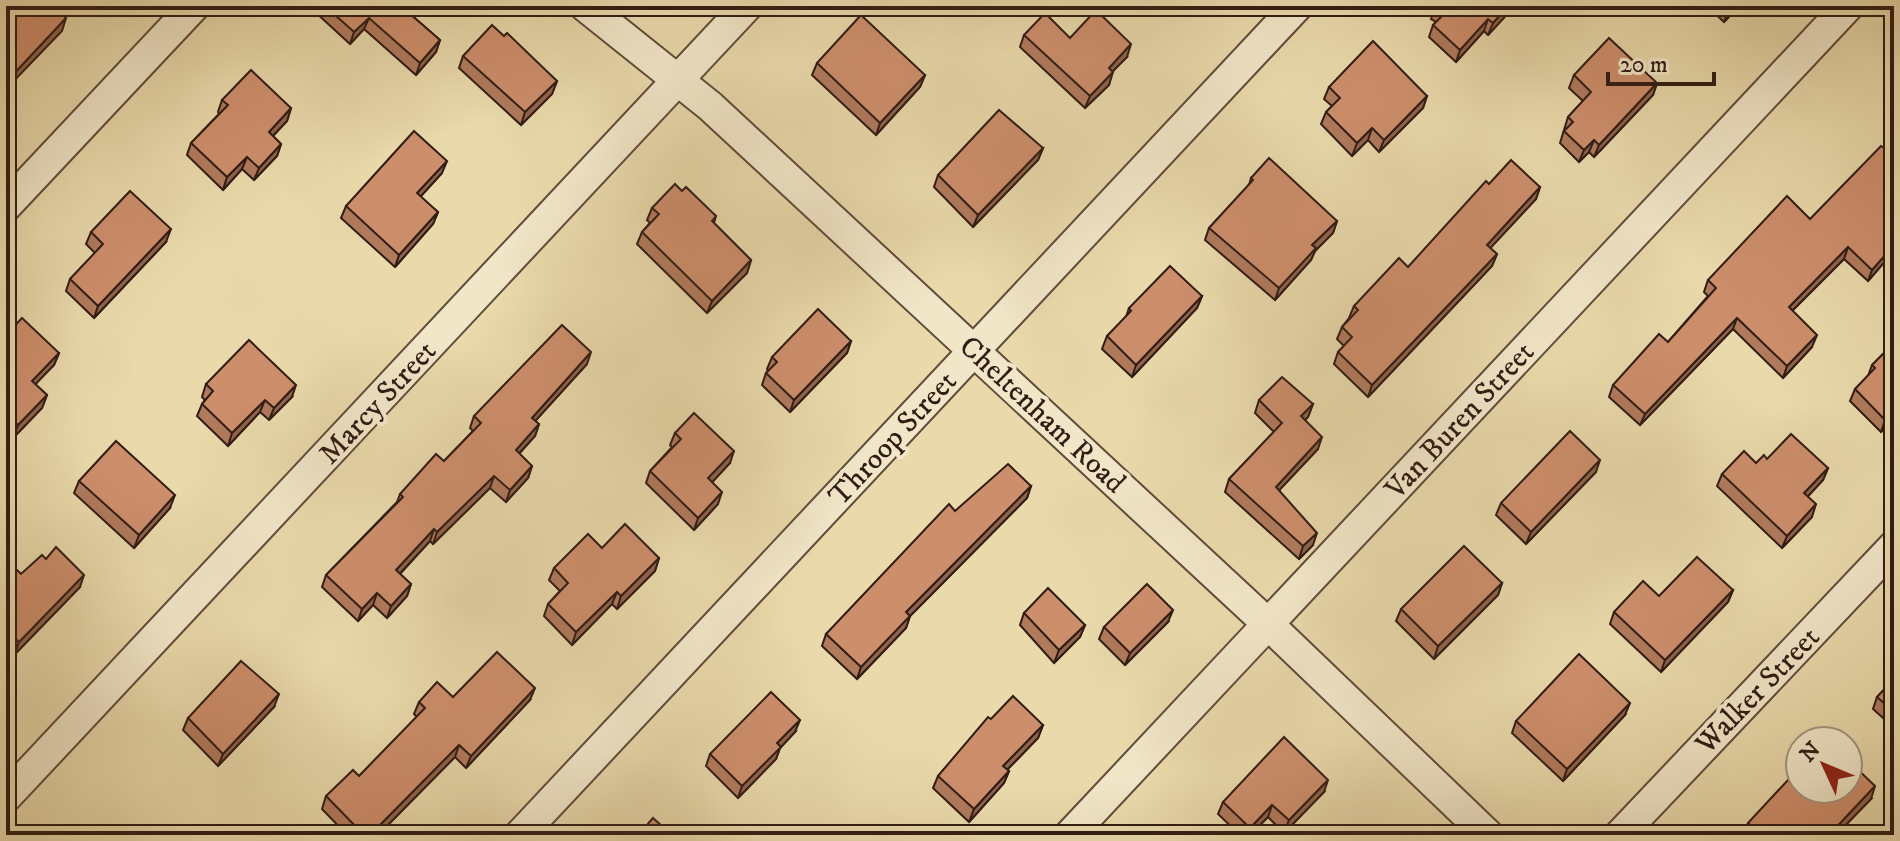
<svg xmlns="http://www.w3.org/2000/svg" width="1900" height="841" font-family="'IM FELL DW Pica',serif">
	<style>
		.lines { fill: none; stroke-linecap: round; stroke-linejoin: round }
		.street-casing { stroke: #5f4b3a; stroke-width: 34 }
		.street { stroke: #f1e6c8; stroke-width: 30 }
		.wall { fill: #b07a5d; stroke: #311c14; stroke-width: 2 }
		.shaded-wall { fill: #90634c; stroke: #311c14; stroke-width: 2 }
		.building { fill: #cd8e6c; stroke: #311c14; stroke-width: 2 }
		.labels { text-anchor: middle; stroke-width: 8; stroke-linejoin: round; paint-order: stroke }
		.street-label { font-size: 30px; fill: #311c14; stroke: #f1e6c8 }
	</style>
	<rect width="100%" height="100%" fill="#e9d9ab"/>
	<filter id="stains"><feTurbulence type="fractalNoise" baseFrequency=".0025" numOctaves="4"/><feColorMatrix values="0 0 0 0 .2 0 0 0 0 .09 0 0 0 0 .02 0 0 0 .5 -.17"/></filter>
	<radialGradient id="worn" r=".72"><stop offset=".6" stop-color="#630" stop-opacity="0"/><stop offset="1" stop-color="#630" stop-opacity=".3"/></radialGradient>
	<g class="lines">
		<!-- street casing -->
		<g class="street-casing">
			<g id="street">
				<path d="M585 6 710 106 1268 624 1488 835"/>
				<path d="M6 206 194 6"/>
				<path d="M6 797 747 6"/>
				<path d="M520 835 1297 6"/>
				<path d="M1070 835 1848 6"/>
				<path d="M1620 835 1894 546"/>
			</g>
		</g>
		<!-- street -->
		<use href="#street" class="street"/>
	</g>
	<!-- wall -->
	<g class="wall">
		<path d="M316 6H412L407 11 440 40 436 52 416 75 364 29 350 44 314 11Z"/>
		<path d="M1436 6 1511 10 1488 35 1484 31 1456 62 1429 37 1433 25 1436 22 1431 19Z"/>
		<path d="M1707 6H1739L1724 22Z"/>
		<path d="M1024 35 1070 38 1127 57 1112 72 1109 85 1085 108 1020 47Z"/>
		<path d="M504 36 557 81 552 94 521 125 459 68 463 56Z"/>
		<path d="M817 63 925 75 920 87 876 135 812 75Z"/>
		<path d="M1574 75 1657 83 1653 95 1594 157 1589 152 1579 162 1560 143 1568 117 1583 101 1569 88Z"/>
		<path d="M1329 87 1427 96 1423 108 1379 152 1368 140 1352 156 1321 124 1326 112 1332 106 1324 99Z"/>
		<path d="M222 100 291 108 287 121 273 136 281 144 277 156 254 180 242 169 223 190 187 155 191 143 219 114 218 112Z"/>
		<path d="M1043 148 1038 160 973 227 934 187 938 175Z"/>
		<path d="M442 173 420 197 438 212 433 224 395 267 341 218 346 206Z"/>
		<path d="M1251 178 1337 221 1333 233 1315 251 1311 260 1275 300 1205 240 1209 228 1249 185Z"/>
		<path d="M1489 184 1540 187 1536 199 1490 248 1497 254 1492 266 1368 397 1334 364 1338 352 1344 346 1337 339 1342 327 1349 318 1354 306 1408 267Z"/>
		<path d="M682 191 716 216 714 223 751 260 747 273 707 313 637 244 642 232 650 223 647 220 652 208Z"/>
		<path d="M1810 219 1894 251 1868 281 1844 259 1792 311 1812 347 1783 378 1733 329 1640 425 1609 397 1613 385 1668 342 1708 296 1704 292 1708 280Z"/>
		<path d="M91 232 166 242 94 318 66 291 70 279 95 253 86 244Z"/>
		<path d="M1202 296 1197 308 1132 377 1102 349 1107 336 1126 317 1129 308Z"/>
		<path d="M6 335 59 353 54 365 35 384 47 395 42 408 14 437 6 430Z"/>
		<path d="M851 341 847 353 790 412 762 385 766 373 768 370 767 369 772 357Z"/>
		<path d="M1894 343V418L1881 432 1850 401 1855 389 1868 376 1872 365Z"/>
		<path d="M587 364 535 421 539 424 535 436 519 454 532 466 528 478 506 502 490 488 433 544 430 541 400 574 411 584 407 596 387 618 373 605 358 621 322 587 326 575 397 502 400 494 444 461 473 431 470 428 474 416Z"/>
		<path d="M206 384 292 397 269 420 260 412 228 446 197 416 202 404 205 400 202 397Z"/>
		<path d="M1259 400 1313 404 1308 417 1305 420 1318 449 1279 490 1313 545 1299 559 1225 492 1229 479 1274 432 1255 413Z"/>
		<path d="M675 433 730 463 712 482 718 504 694 530 646 483 650 471 672 447 670 445Z"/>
		<path d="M1767 459 1828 468 1823 480 1808 496 1812 517 1782 548 1717 486 1722 474Z"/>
		<path d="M1596 472 1526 544 1496 515 1501 503Z"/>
		<path d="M79 481 170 508 134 548 74 493Z"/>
		<path d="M1031 486 1027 498 910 616 906 628 857 679 822 646 826 634 955 511Z"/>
		<path d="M602 548 659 558 655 571 617 609 612 604 572 645 544 616 548 604 560 591 549 580 554 568Z"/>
		<path d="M46 559 80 587 15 654 6 646V560L21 574Z"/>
		<path d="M1502 583 1498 595 1434 659 1396 621 1401 609Z"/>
		<path d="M1733 590 1728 602 1661 672 1610 624 1614 612 1659 596Z"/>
		<path d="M1024 613 1085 625 1080 637 1054 663 1020 625Z"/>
		<path d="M1168 622 1125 665 1099 639 1104 627Z"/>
		<path d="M1894 667V728L1873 709 1877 697 1891 682 1889 680Z"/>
		<path d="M453 697 530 700 466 768 455 757 378 835H347L322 809 326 796 359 776 417 717 414 714 419 702Z"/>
		<path d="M274 707 218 766 183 730 188 718Z"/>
		<path d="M1625 715 1563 781 1512 733 1516 721Z"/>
		<path d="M991 719 1043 725 1038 738 1007 770 1009 771 1004 783 969 822 933 788 938 776Z"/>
		<path d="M795 732 780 748 776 759 738 798 706 766 710 754Z"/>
		<path d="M1324 792 1284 833 1268 817 1250 835H1240L1218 814 1223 802Z"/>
		<path d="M1871 799 1836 835H1744L1748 823Z"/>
	</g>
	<!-- shaded-wall -->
	<g class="shaded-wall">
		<path d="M1508 6H1512L1511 10 1488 35 1493 23Z"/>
		<path d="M1732 6H1739L1724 22 1728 10Z"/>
		<path d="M66 18 62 31 6 89 8 80Z"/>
		<path d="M369 18 364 29 350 44 354 32Z"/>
		<path d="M1488 19 1484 31 1456 62 1460 50Z"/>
		<path d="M440 40 436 52 416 75 420 63Z"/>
		<path d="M1131 44 1127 57 1104 80 1109 68Z"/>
		<path d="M1113 72 1109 85 1085 108 1090 96Z"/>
		<path d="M925 75 920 87 876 135 880 123Z"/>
		<path d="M557 81 552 94 521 125 525 112Z"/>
		<path d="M1657 83 1653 95 1594 157 1599 145Z"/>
		<path d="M1427 96 1423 108 1379 152 1384 140Z"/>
		<path d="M291 108 287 121 265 144 269 132Z"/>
		<path d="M1372 128 1368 140 1352 156 1357 143Z"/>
		<path d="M1594 140 1589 152 1579 162 1584 150Z"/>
		<path d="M281 144 277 156 254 180 259 168Z"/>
		<path d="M1043 148 1038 160 973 227 978 215Z"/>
		<path d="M247 157 242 169 223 190 227 177Z"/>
		<path d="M447 161 442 173 412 206 417 193Z"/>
		<path d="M1540 187 1536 199 1482 257 1487 245Z"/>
		<path d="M438 212 433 224 395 267 399 255Z"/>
		<path d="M1337 221 1333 233 1315 251 1311 260 1275 300 1279 288 1312 245Z"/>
		<path d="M171 229 166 242 94 318 98 306Z"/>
		<path d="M1894 245V251L1868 281 1872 270Z"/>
		<path d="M1848 247 1844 259 1784 319 1789 307Z"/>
		<path d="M1497 254 1492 266 1368 397 1372 385Z"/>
		<path d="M751 260 747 273 707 313 712 301Z"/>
		<path d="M1202 296 1197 308 1132 377 1136 365Z"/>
		<path d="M1737 318 1733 329 1640 425 1645 414Z"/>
		<path d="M1817 335 1812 347 1783 378 1787 366Z"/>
		<path d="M851 341 847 353 790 412 794 400Z"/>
		<path d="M591 352 587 364 527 430 532 418Z"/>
		<path d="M59 353 54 365 27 393 32 381Z"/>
		<path d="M296 385 292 397 269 420 274 408Z"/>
		<path d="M47 395 42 408 14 437 18 425Z"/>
		<path d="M265 400 260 412 228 446 232 433Z"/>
		<path d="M1313 404 1308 417 1296 428 1301 416Z"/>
		<path d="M1894 410V418L1881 432 1885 420Z"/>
		<path d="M539 424 535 436 511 462 516 450Z"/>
		<path d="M1322 437 1318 449 1271 499 1276 487Z"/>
		<path d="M734 451 730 463 704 491 708 478Z"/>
		<path d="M1600 460 1596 472 1526 544 1531 532Z"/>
		<path d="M532 466 528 478 506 502 510 490Z"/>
		<path d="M1828 468 1823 480 1800 505 1804 493Z"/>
		<path d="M494 476 490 488 433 544 437 532Z"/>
		<path d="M1031 486 1027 498 910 616 906 628 857 679 861 667 906 612Z"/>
		<path d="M722 492 718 504 694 530 698 518Z"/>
		<path d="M175 495 170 508 134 548 139 535Z"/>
		<path d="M1816 504 1812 517 1782 548 1787 536Z"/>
		<path d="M434 529 430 541 392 582 396 570Z"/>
		<path d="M1317 533 1313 545 1299 559 1303 546Z"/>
		<path d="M659 558 655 571 617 609 621 596Z"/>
		<path d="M84 575 80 587 15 654 19 642Z"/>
		<path d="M1502 583 1498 595 1434 659 1438 646Z"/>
		<path d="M411 584 407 596 387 618 391 606Z"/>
		<path d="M1733 590 1728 602 1661 672 1665 660Z"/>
		<path d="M617 592 612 604 572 645 576 632Z"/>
		<path d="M377 593 373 605 358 621 362 609Z"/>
		<path d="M1173 610 1168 622 1125 665 1130 653Z"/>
		<path d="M1085 625 1080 637 1054 663 1059 650Z"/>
		<path d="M535 688 530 700 466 768 471 756Z"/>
		<path d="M279 694 274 707 218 766 223 754Z"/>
		<path d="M1630 703 1625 715 1563 781 1567 769Z"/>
		<path d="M800 720 795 732 780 748 776 759 738 798 742 786 777 743Z"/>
		<path d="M1043 725 1038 738 999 778 1003 766Z"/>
		<path d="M459 745 455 757 378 835H370Z"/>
		<path d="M1009 771 1004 783 969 822 974 809Z"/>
		<path d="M1328 780 1324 792 1284 833 1289 820Z"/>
		<path d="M1875 786 1871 799 1836 835H1829Z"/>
		<path d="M1272 805 1268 817 1250 835H1247L1250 828Z"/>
	</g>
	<!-- building -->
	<g class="building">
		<path d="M7 6H53L66 18 8 80 6 78V8Z"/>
		<path d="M325 6H405L403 8 440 40 420 63 369 18 354 32Z"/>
		<path d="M1436 6H1508L1493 23 1488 19 1460 50 1433 25 1444 14Z"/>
		<path d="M1096 10 1131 44 1109 68 1113 72 1090 96 1024 35 1045 13 1070 38Z"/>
		<path d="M861 15 925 75 880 123 817 63Z"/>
		<path d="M492 25 504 36 507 33 557 81 525 112 463 56Z"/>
		<path d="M1609 38 1657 83 1599 145 1594 140 1584 150 1564 131 1573 122 1568 117 1591 92 1574 75Z"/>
		<path d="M1373 41 1427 96 1384 140 1372 128 1357 143 1326 112 1340 98 1329 87Z"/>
		<path d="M251 70 291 108 269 132 281 144 259 168 247 157 227 177 191 143 228 105 222 100Z"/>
		<path d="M999 110 1043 148 978 215 938 175Z"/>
		<path d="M414 131 447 161 417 193 438 212 399 255 346 206Z"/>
		<path d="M1894 140V245L1872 270 1848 247 1789 307 1817 335 1787 366 1737 318 1645 414 1613 385 1659 334 1668 342 1716 288 1708 280 1787 196 1810 219 1881 146 1886 149Z"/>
		<path d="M1269 158 1337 221 1312 245 1316 248 1279 288 1209 228 1253 180 1251 178Z"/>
		<path d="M1511 160 1540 187 1487 245 1497 254 1372 385 1338 352 1352 337 1342 327 1358 310 1354 306 1399 258 1408 267 1486 181 1489 184Z"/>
		<path d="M675 184 682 191 686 187 716 216 712 221 751 260 712 301 642 232 659 214 652 208Z"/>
		<path d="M130 191 171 229 98 306 70 279 103 244 91 232Z"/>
		<path d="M1170 266 1202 296 1136 365 1107 336 1131 311 1129 308Z"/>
		<path d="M818 309 851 341 794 400 766 373 777 362 772 357Z"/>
		<path d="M22 318 59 353 32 381 47 395 18 425 6 413V335Z"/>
		<path d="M562 325 591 352 532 418 539 424 516 450 532 466 510 490 494 476 437 532 434 529 396 570 411 584 391 606 377 593 362 609 326 575 403 497 400 494 436 454 444 461 481 423 474 416Z"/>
		<path d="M249 340 296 385 274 408 265 400 232 433 202 404 213 391 206 384Z"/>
		<path d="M1894 343V410L1885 420 1855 389 1875 368 1872 365Z"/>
		<path d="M1282 377 1313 404 1301 416 1322 437 1276 487 1317 533 1303 546 1229 479 1282 423 1259 400Z"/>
		<path d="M694 413 734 451 708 478 722 492 698 518 650 471 681 439 675 433Z"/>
		<path d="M1570 431 1600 460 1531 532 1501 503Z"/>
		<path d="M1791 434 1828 468 1804 493 1816 504 1787 536 1722 474 1744 451 1756 463 1764 455 1767 459Z"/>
		<path d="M116 441 175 495 139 535 79 481Z"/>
		<path d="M1008 464 1031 486 906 612 910 616 861 667 826 634 949 504 955 511Z"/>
		<path d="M625 524 659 558 621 596 617 592 576 632 548 604 568 583 554 568 588 534 602 548Z"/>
		<path d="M1464 546 1502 583 1438 646 1401 609Z"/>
		<path d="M56 547 84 575 19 642 6 629V560L21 574 42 555 46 559Z"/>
		<path d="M1697 557 1733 590 1665 660 1614 612 1643 581 1659 596Z"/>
		<path d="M1147 584 1173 610 1130 653 1104 627Z"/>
		<path d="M1048 588 1085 625 1059 650 1024 613Z"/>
		<path d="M497 652 535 688 471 756 459 745 370 835H364L326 796 353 770 359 776 425 708 419 702 437 682 453 697Z"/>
		<path d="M1579 654 1630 703 1567 769 1516 721Z"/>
		<path d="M241 661 279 694 223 754 188 718Z"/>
		<path d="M1894 679V712L1877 697Z"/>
		<path d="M771 692 800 720 777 743 781 747 742 786 710 754Z"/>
		<path d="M1013 696 1043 725 1003 766 1009 771 974 809 938 776 988 717 991 719Z"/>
		<path d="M1284 737 1328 780 1289 820 1272 805 1250 828 1223 802Z"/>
		<path d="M1848 760 1875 786 1829 835H1761L1748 823 1800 767V789H1848Z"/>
		<path d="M653 818 672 835H638Z"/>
	</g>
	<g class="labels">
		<!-- street labels -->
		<g class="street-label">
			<text transform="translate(377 402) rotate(-47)" y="10">Marcy Street</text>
			<text transform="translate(1043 414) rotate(43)" y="10">Cheltenham Road</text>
			<text transform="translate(1459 420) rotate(-47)" y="10">Van Buren Street</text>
			<text transform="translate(892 438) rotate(-47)" y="10">Throop Street</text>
			<text transform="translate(1757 690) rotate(-46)" y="10">Walker Street</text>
		</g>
	</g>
	<!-- margin -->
	<rect width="1900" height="841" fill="none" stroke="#e9d9ab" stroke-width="32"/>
	<rect x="8" y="8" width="1884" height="825" fill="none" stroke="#311c14" stroke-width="4"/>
	<rect x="16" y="16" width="1868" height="809" fill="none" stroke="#311c14" stroke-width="2"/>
	<!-- north arrow -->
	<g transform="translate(1824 765) rotate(314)"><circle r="38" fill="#f1e6c8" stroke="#a49580" stroke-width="2"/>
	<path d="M0-6L14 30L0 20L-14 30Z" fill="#8f2418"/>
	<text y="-12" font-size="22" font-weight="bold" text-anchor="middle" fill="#311c14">N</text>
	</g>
	<!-- scale -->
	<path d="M1608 72v12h106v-12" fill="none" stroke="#311c14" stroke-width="4"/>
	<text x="1620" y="72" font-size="24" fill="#311c14" stroke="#f1e6c8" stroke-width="6" paint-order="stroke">20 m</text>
	<rect width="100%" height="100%" filter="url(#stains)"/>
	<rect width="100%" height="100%" fill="url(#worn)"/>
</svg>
